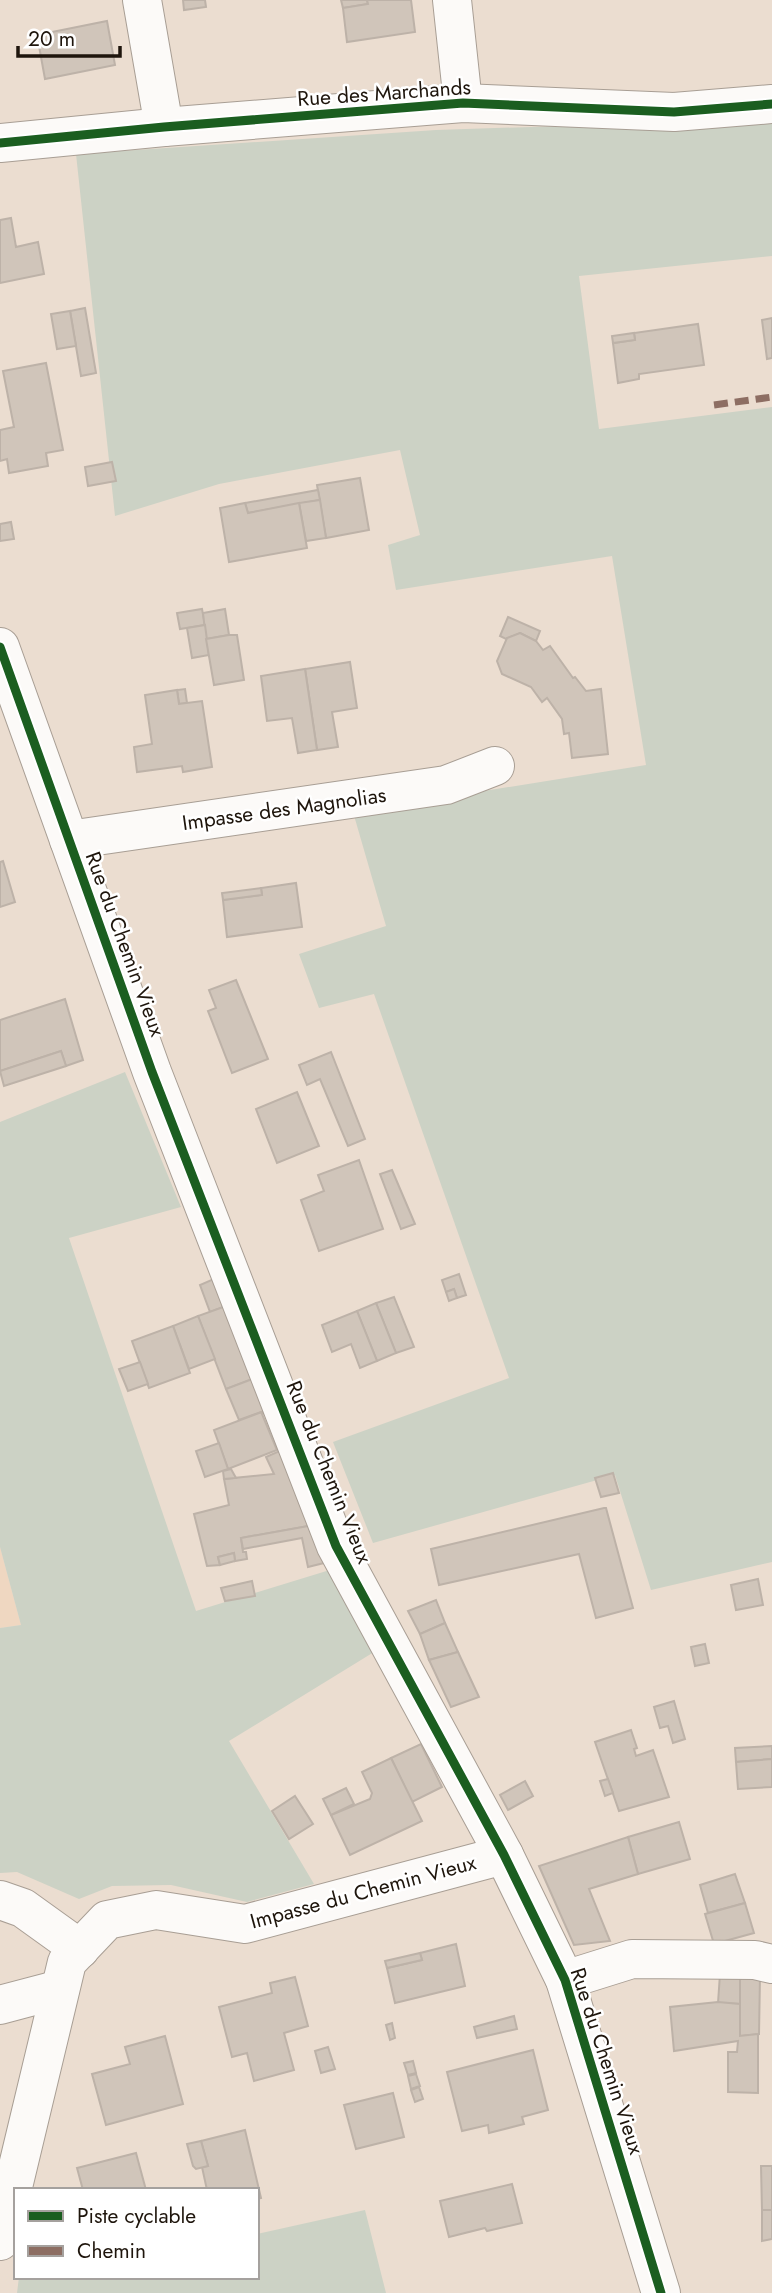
<svg xmlns="http://www.w3.org/2000/svg" width="772" height="2293" font-family="Jost,sans-serif">
	<style>
		.built { fill: #efd7c1 }
		.green { fill: #ccd2c5 }
		.building { fill: #d0c5ba; stroke: #bdb2a8; stroke-width: 2 }
		.lines { fill: none; stroke-linecap: round; stroke-linejoin: round }
		.minor-casing { stroke: #a89e94; stroke-width: 40 }
		.minor { stroke: #fcfaf8; stroke-width: 38 }
		.quiet { stroke: #8d6e63; stroke-width: 7; stroke-dasharray: 14 7; stroke-linecap: butt }
		.cycleway-casing { stroke: #fff; stroke-width: 13 }
		.cycleway { stroke: #1b5e20; stroke-width: 9 }
		.labels { text-anchor: middle; stroke-width: 5; stroke-linejoin: round; paint-order: stroke }
		.street-label { font-size: 21px; fill: #1e150c; stroke: #fff }
	</style>
	<rect width="100%" height="100%" fill="#ebddd0"/>
	<!-- built -->
	<path class="built" d="M0 1547 21 1625 0 1628Z"/>
	<!-- green -->
	<g class="green">
		<path d="M772 116V256L579 276 599 429 772 407V1562L651 1590 615 1475 373 1543 333 1442 509 1378 374 994 319 1008 299 954 386 926 353 812 646 765 612 556 396 590 388 545 420 535 400 450 219 484 115 516 76 154 436 130 654 123Z"/>
		<path d="M125 1072 181 1207 69 1238 196 1611 333 1569 374 1652 229 1741 314 1884 247 1902 171 1885 112 1886 79 1899 17 1872 0 1873V1628L21 1625 0 1547V1122Z"/>
		<path d="M365 2210 386 2293H17L19 2277H257V2234Z"/>
	</g>
	<!-- building -->
	<g class="building">
		<path d="M183 0H205L206 7 184 10Z"/>
		<path d="M341 0H367L368 4 343 8Z"/>
		<path d="M367 0H411L415 32 347 42 343 8 368 4Z"/>
		<path d="M107 21 115 65 45 79 37 35Z"/>
		<path d="M11 218 16 247 38 242 44 274 0 283V220Z"/>
		<path d="M85 308 96 373 81 376 70 311Z"/>
		<path d="M70 311 76 346 57 349 51 314Z"/>
		<path d="M772 318V358L767 359 762 320Z"/>
		<path d="M698 324 704 365 639 374V379L618 383 613 343 635 340 634 333Z"/>
		<path d="M634 333 635 340 613 343 612 336Z"/>
		<path d="M46 363 63 450 46 453 48 466 9 473 7 459 0 461V430L14 427 3 371Z"/>
		<path d="M112 462 116 481 88 486 85 467Z"/>
		<path d="M360 478 369 530 326 538 317 485Z"/>
		<path d="M318 490 320 500 248 513 245 503Z"/>
		<path d="M320 500 326 538 306 541 299 503Z"/>
		<path d="M245 503 248 513 299 503 307 548 229 562 220 508Z"/>
		<path d="M11 522 14 539 0 541V524Z"/>
		<path d="M202 609 205 625 180 629 177 613Z"/>
		<path d="M225 609 229 635 206 639 203 613Z"/>
		<path d="M508 617 540 631 536 641 520 633 506 639 500 636Z"/>
		<path d="M205 625 209 655 192 658 187 628Z"/>
		<path d="M520 633 536 641 543 650 550 646 573 678 575 677 586 691 601 689 608 754 572 758 569 733 564 734 562 719 547 698 542 702 531 687 502 674 497 661 507 638Z"/>
		<path d="M229 635H237L244 680 214 685 206 639Z"/>
		<path d="M350 662 357 708 332 712 338 747 317 750 305 669Z"/>
		<path d="M305 669 317 750 298 753 292 718 267 721 261 676Z"/>
		<path d="M185 689 187 703 179 704 177 690Z"/>
		<path d="M177 690 179 704 202 701 212 767 183 772 182 766 137 772 134 747 152 744 145 695Z"/>
		<path d="M3 861 15 902 0 907V862Z"/>
		<path d="M296 883 302 927 227 937 223 900 262 895 261 888Z"/>
		<path d="M261 888 262 895 223 900 222 893Z"/>
		<path d="M236 980 268 1059 232 1073 208 1011 216 1008 209 990Z"/>
		<path d="M65 999 83 1060 66 1066 61 1051 0 1071V1020Z"/>
		<path d="M61 1051 66 1066 4 1086 0 1071Z"/>
		<path d="M331 1052 365 1139 348 1146 320 1079 307 1085 299 1065Z"/>
		<path d="M297 1092 319 1146 277 1163 256 1109Z"/>
		<path d="M359 1160 383 1229 319 1251 301 1200 324 1191 318 1175Z"/>
		<path d="M392 1170 415 1224 401 1229 380 1174Z"/>
		<path d="M459 1274 466 1295 457 1298 454 1289 446 1292 442 1280Z"/>
		<path d="M216 1278 226 1306 210 1312 200 1285Z"/>
		<path d="M454 1289 457 1298 449 1301 446 1292Z"/>
		<path d="M394 1297 414 1347 396 1353 376 1303Z"/>
		<path d="M376 1303 396 1353 377 1361 357 1311Z"/>
		<path d="M226 1306 255 1378 226 1389 198 1316Z"/>
		<path d="M357 1311 377 1361 360 1368 351 1344 332 1352 322 1325Z"/>
		<path d="M198 1316 215 1359 189 1369 173 1326Z"/>
		<path d="M173 1326 190 1373 149 1388 132 1341Z"/>
		<path d="M140 1362 148 1384 128 1391 119 1369Z"/>
		<path d="M255 1378 267 1410 239 1420 226 1389Z"/>
		<path d="M267 1410 268 1412 262 1414 277 1450 228 1469 214 1430Z"/>
		<path d="M219 1443 228 1469 205 1477 196 1451Z"/>
		<path d="M284 1449 314 1525 241 1538 243 1552H246L247 1559 235 1561 234 1553 218 1557 220 1565 207 1566 194 1514 229 1505 224 1479 274 1474 266 1457Z"/>
		<path d="M231 1469 236 1478 224 1479 223 1471Z"/>
		<path d="M613 1473 619 1493 601 1497 595 1478Z"/>
		<path d="M604 1508H606L633 1608 596 1618 579 1554 439 1585 431 1549Z"/>
		<path d="M314 1525 328 1562 308 1567 302 1538 243 1549 241 1538Z"/>
		<path d="M234 1553 235 1561 220 1565 218 1557Z"/>
		<path d="M758 1579 763 1605 736 1610 731 1585Z"/>
		<path d="M252 1581 255 1596 225 1601 221 1588Z"/>
		<path d="M436 1600 445 1623 420 1634 408 1611Z"/>
		<path d="M445 1623 458 1652 429 1660 420 1634Z"/>
		<path d="M705 1644 709 1663 695 1666 691 1647Z"/>
		<path d="M458 1652 479 1697 451 1707 429 1660Z"/>
		<path d="M674 1701 685 1739 673 1743 668 1726 660 1728 654 1707Z"/>
		<path d="M631 1730 637 1748 634 1749 636 1756 653 1750 669 1797 619 1811 595 1742Z"/>
		<path d="M421 1744 442 1787 412 1802 391 1758Z"/>
		<path d="M772 1746V1759L736 1762 735 1748Z"/>
		<path d="M391 1758 422 1821 350 1855 331 1815 370 1799 372 1793 362 1772Z"/>
		<path d="M772 1759V1787L738 1789 736 1762Z"/>
		<path d="M608 1779 613 1793 605 1796 600 1781Z"/>
		<path d="M525 1781 533 1796 508 1810 500 1795Z"/>
		<path d="M346 1788 354 1804 331 1815 323 1799Z"/>
		<path d="M295 1796 313 1824 289 1839 272 1811Z"/>
		<path d="M679 1822 690 1859 638 1874 628 1837Z"/>
		<path d="M628 1837 638 1874 589 1889 610 1941 574 1945 539 1866Z"/>
		<path d="M735 1874 745 1903 708 1913 700 1885Z"/>
		<path d="M745 1903 754 1933 714 1944 705 1914Z"/>
		<path d="M456 1944 465 1986 395 2003 387 1968 422 1960 420 1953Z"/>
		<path d="M420 1953 422 1960 387 1968 385 1961Z"/>
		<path d="M720 1974 740 1975V2004L718 2003Z"/>
		<path d="M740 1975 760 1976 759 2034 740 2036Z"/>
		<path d="M295 1977 308 2026 284 2033 294 2070 254 2081 247 2053 232 2057 219 2007 272 1993 270 1983Z"/>
		<path d="M718 2002 740 2004V2036L758 2034V2093L728 2092V2052H737L738 2041 674 2051 670 2007Z"/>
		<path d="M514 2016 517 2029 477 2038 474 2027Z"/>
		<path d="M392 2023 395 2038 390 2040 386 2025Z"/>
		<path d="M165 2036 183 2104 106 2125 92 2074 130 2064 125 2047Z"/>
		<path d="M328 2047 335 2069 321 2073 315 2051Z"/>
		<path d="M533 2050 548 2110 522 2117 524 2124 489 2133 488 2125 462 2131 447 2072Z"/>
		<path d="M413 2061 416 2073 408 2075 404 2063Z"/>
		<path d="M416 2074 420 2086 411 2089 408 2076Z"/>
		<path d="M419 2087 423 2099 415 2102 411 2090Z"/>
		<path d="M393 2093 404 2137 356 2149 344 2105Z"/>
		<path d="M245 2130 261 2198 257 2199V2190H207L202 2167 208 2166 201 2141Z"/>
		<path d="M201 2141 208 2166 196 2169 193 2166 187 2144Z"/>
		<path d="M136 2153 146 2190H83L77 2168Z"/>
		<path d="M761 2166H772V2210H762Z"/>
		<path d="M512 2184 522 2223 487 2231 485 2228 449 2237 440 2201Z"/>
		<path d="M762 2210H772V2239L762 2241Z"/>
	</g>
	<g class="lines">
		<!-- minor casing -->
		<g class="minor-casing">
			<g id="minor">
				<path d="M142 0 164 127"/>
				<path d="M452 0 463 103"/>
				<path d="M0 143 164 127 463 103 674 112 772 104"/>
				<path d="M0 647 152 1072 336 1546 504 1855 565 1980 661 2293"/>
				<path d="M69 840 446 785 495 766"/>
				<path d="M0 1900 23 1908 80 1949"/>
				<path d="M565 1980 632 1959 755 1960 772 1964"/>
				<path d="M0 2005 60 1989"/>
				<path d="M0 2241 67 1962 107 1920 156 1910 245 1924 504 1855"/>
			</g>
		</g>
		<!-- minor -->
		<use href="#minor" class="minor"/>
		<!-- quiet -->
		<path class="quiet" d="M714 405 772 397"/>
		<!-- cycleway casing -->
		<g class="cycleway-casing">
			<g id="cycleway">
				<path d="M0 143 164 127 463 103 674 112 772 104"/>
				<path d="M0 647 152 1072 336 1546 504 1855 565 1980 661 2293"/>
			</g>
		</g>
		<!-- cycleway -->
		<use href="#cycleway" class="cycleway"/>
	</g>
	<g class="labels">
		<!-- street labels -->
		<g class="street-label">
			<text transform="translate(384 93) rotate(-4)" y="7">Rue des Marchands</text>
			<text transform="translate(284 809) rotate(-8)" y="7">Impasse des Magnolias</text>
			<text transform="translate(125 944) rotate(70)" y="7">Rue du Chemin Vieux</text>
			<text transform="translate(329 1472) rotate(68)" y="7">Rue du Chemin Vieux</text>
			<text transform="translate(363 1892) rotate(-15)" y="7">Impasse du Chemin Vieux</text>
			<text transform="translate(607 2061) rotate(72)" y="7">Rue du Chemin Vieux</text>
		</g>
	</g>
	<!-- legend -->
	<rect x="14" y="2188" width="245" height="91" fill="#ffffff" stroke="#a5a19e" stroke-width="2"/>
	<rect x="28" y="2211" width="35" height="10" fill="#1b5e20" stroke="#a5a19e" stroke-width="2"/>
	<text x="77" y="2223" font-size="21" fill="#1e150c">Piste cyclable</text>
	<rect x="28" y="2246" width="35" height="10" fill="#8d6e63" stroke="#a5a19e" stroke-width="2"/>
	<text x="77" y="2258" font-size="21" fill="#1e150c">Chemin</text>
	<!-- scale -->
	<path d="M18 46v10h102v-10" fill="none" stroke="#1e150c" stroke-width="3.5"/>
	<text x="28" y="46" font-size="21" fill="#1e150c" stroke="#ffffff" stroke-width="5" paint-order="stroke">20 m</text>
</svg>
